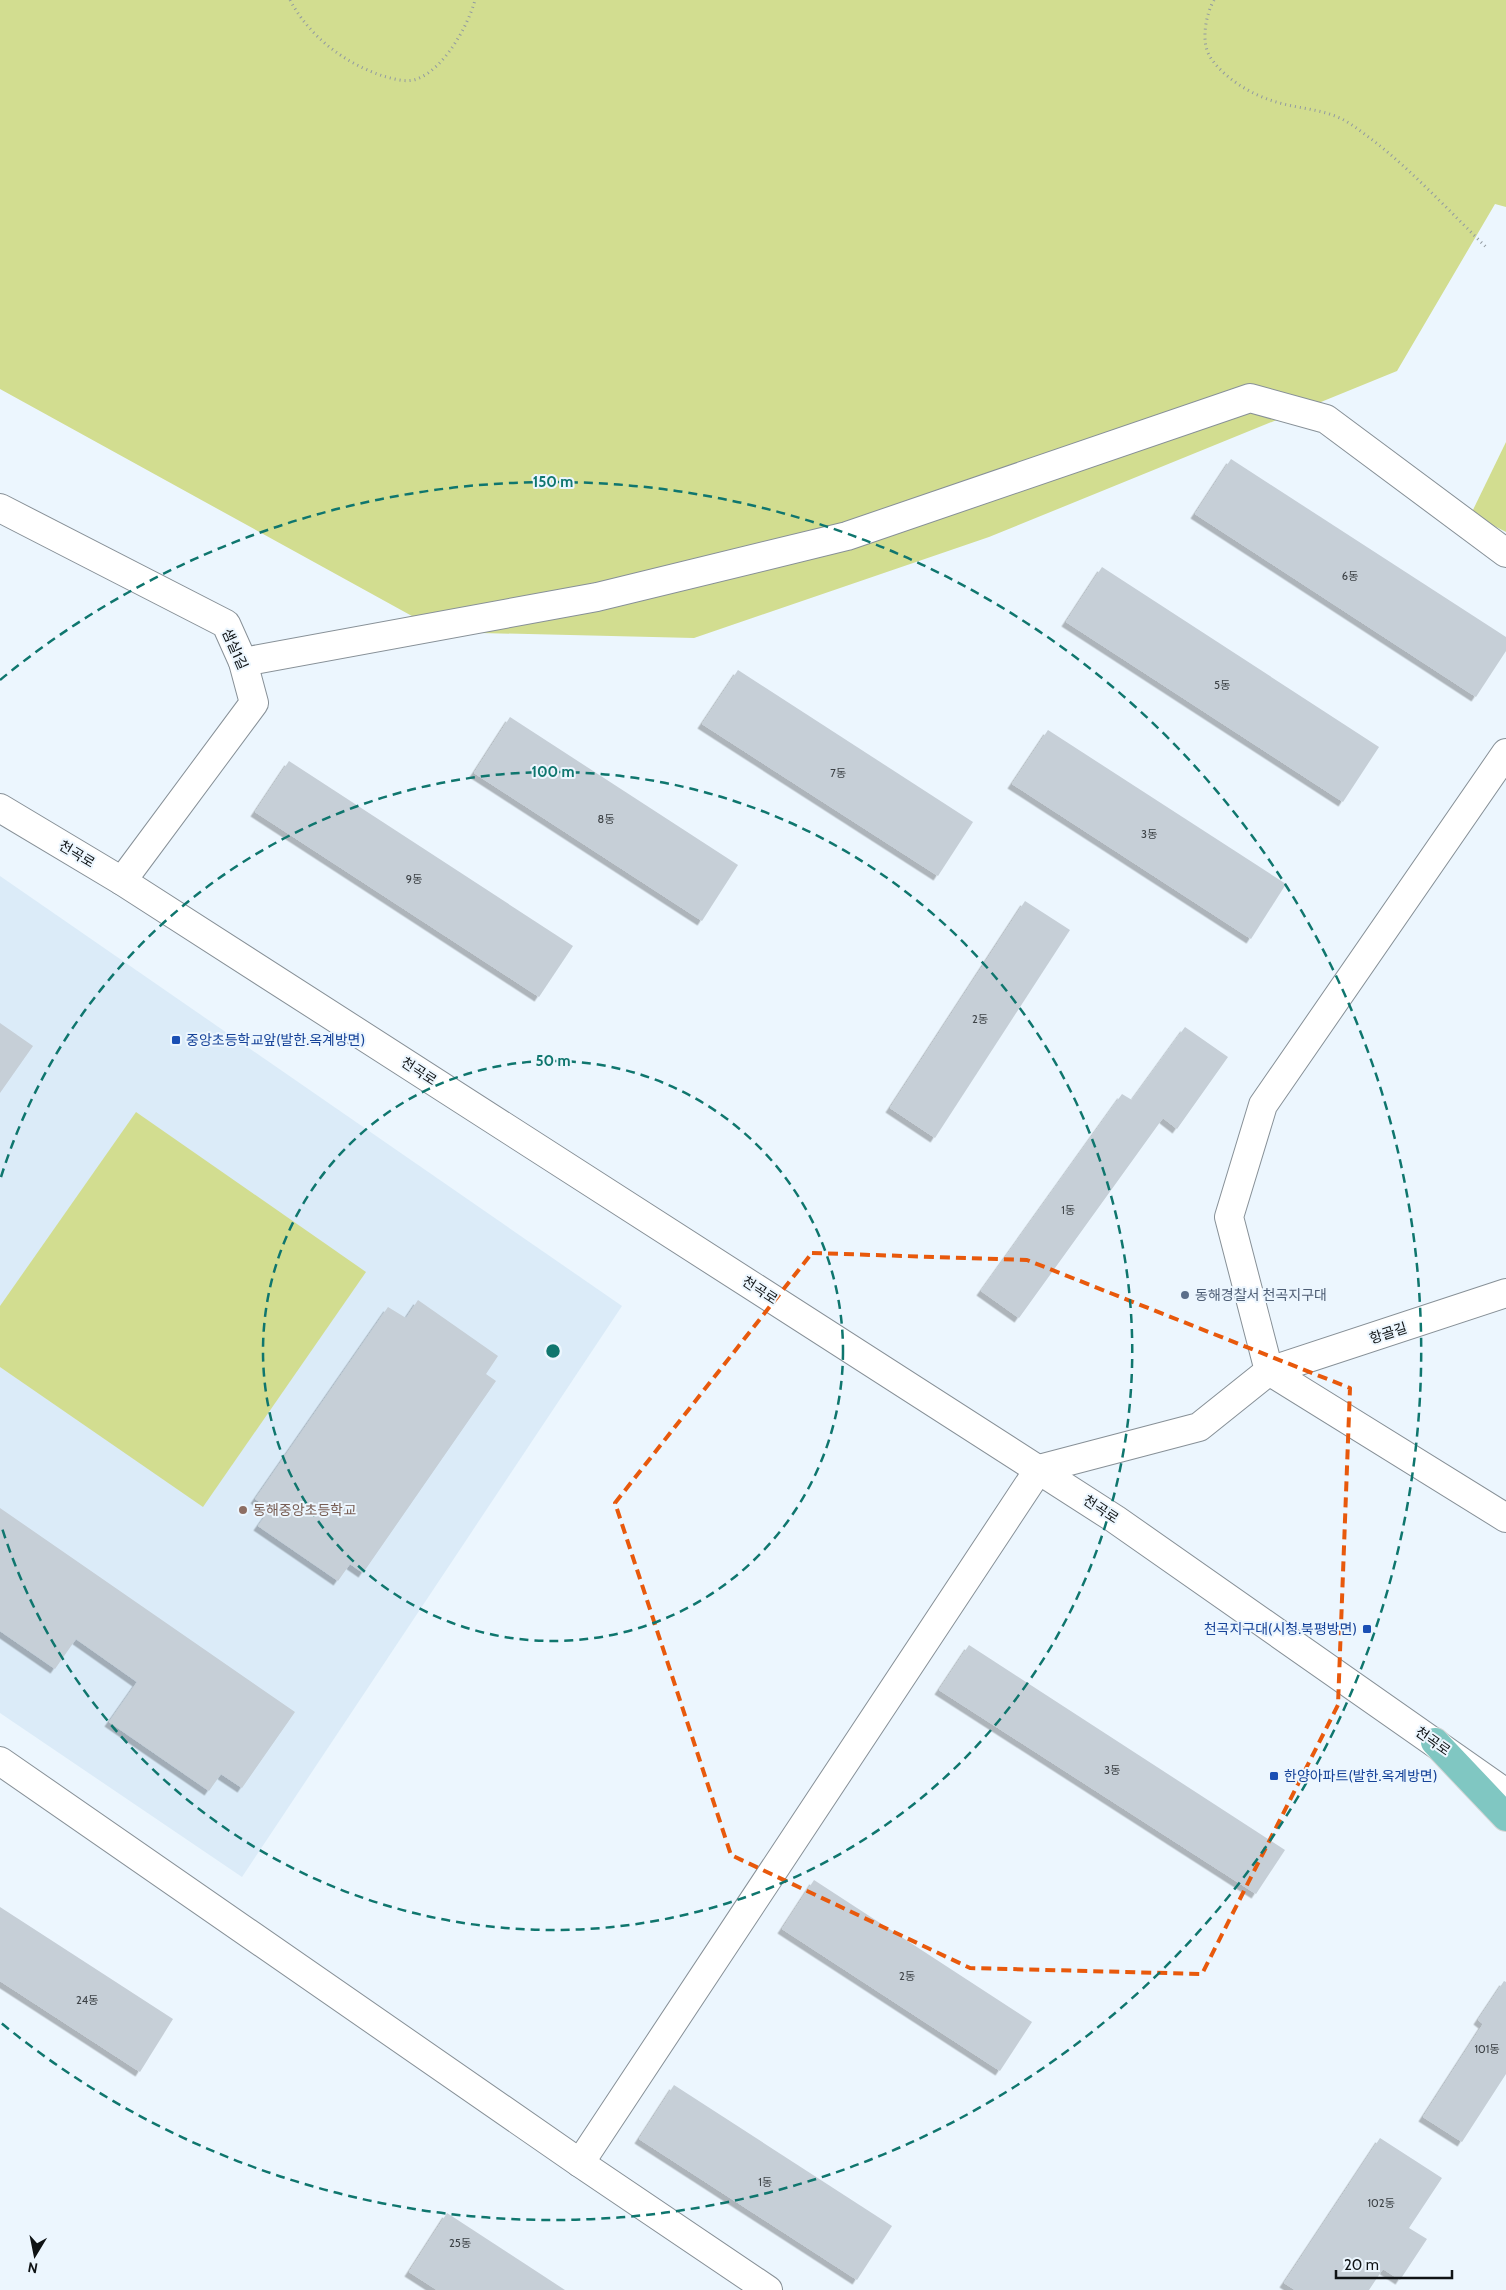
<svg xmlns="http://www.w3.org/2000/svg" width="1506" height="2290" font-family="Cabin,'Noto Sans KR',sans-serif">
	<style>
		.built { fill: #dbebf8 }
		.green { fill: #d2dd90 }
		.building { fill: #c6cfd7; filter: url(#shadow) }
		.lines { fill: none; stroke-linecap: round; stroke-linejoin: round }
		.minor-casing { stroke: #879097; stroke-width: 30 }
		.major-casing { stroke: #d4d5d5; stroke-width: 30 }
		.path { stroke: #929aa0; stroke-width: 3; stroke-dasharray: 1 4; stroke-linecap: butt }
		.minor { stroke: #fff; stroke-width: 28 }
		.major { stroke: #80c7c2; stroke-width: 28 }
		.marked { fill: none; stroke: #e8590c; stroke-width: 4; stroke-dasharray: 10 6; stroke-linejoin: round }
		.ring { fill: none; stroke: #0f766e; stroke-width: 2.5; stroke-dasharray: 9 6 }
		.transit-dot { fill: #1a4fb4; stroke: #ecf6fe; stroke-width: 2 }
		.service-dot { fill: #5c6f8a; stroke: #ecf6fe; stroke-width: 2 }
		.education-dot { fill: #8d6e63; stroke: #ecf6fe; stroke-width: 2 }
		.labels { text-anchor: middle; stroke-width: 4; stroke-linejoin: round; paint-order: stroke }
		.number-label { font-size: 11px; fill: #3d4246 }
		.street-label { font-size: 14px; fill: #0f1315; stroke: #ecf6fe }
		.transit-label { font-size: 14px; fill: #164399; stroke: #ecf6fe; text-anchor: start }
		.service-label { font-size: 14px; fill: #4e5e75; stroke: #ecf6fe; text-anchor: start }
		.education-label { font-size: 14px; fill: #785e54; stroke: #ecf6fe; text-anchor: start }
		.centre { fill: #0f766e; stroke: #ecf6fe; stroke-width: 2.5 }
		.ring-label { font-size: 15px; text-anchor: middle; font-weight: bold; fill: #0f766e; stroke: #ecf6fe; stroke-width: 4; stroke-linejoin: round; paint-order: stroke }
	</style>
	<defs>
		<filter id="shadow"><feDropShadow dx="-4.5" dy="4.5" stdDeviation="0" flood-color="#0004"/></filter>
	</defs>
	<rect width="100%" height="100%" fill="#ecf6fe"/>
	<!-- built -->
	<path class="built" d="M0 876 622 1306 242 1877 0 1713Z"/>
	<!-- green -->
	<g class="green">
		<path d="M0 0H1506V207L1495 204 1397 371 989 537 694 638 441 632 0 389Z"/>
		<path d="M1506 442V532L1471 514Z"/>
		<path d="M136 1112 366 1272 203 1507 0 1367V1306Z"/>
	</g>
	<!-- building -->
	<g class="building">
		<path d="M1231 459 1506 637V651L1476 697 1195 514Z"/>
		<path d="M1102 567 1379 747 1343 802 1066 622Z"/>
		<path d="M738 670 973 822 938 876 702 724Z"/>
		<path d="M510 717 738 865 702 921 474 773Z"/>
		<path d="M1048 730 1286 884 1251 939 1012 784Z"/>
		<path d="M289 761 573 946 539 997 255 812Z"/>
		<path d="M1025 901 1070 930 935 1138 890 1108Z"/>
		<path d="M0 1023 33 1046 0 1093Z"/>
		<path d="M1185 1027 1228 1057 1177 1129 1163 1118 1019 1318 981 1291 1122 1094 1132 1100Z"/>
		<path d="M418 1300 498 1356 486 1374 496 1381 363 1573 350 1564 338 1581 258 1526 270 1509 255 1499 388 1307 406 1318Z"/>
		<path d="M0 1508 295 1712 242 1788 221 1774 209 1791 109 1722 137 1682 76 1639 55 1669 0 1631Z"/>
		<path d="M969 1645 1285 1850 1256 1894 939 1690Z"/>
		<path d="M814 1880 1032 2022 1000 2071 782 1929Z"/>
		<path d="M0 1907 173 2019 140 2072 0 1981Z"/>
		<path d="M1504 1981 1506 1982V2074L1462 2142 1423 2117 1483 2024 1478 2020Z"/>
		<path d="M674 2085 892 2226 857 2280 639 2139Z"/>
		<path d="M1380 2138 1442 2178 1409 2228 1427 2239 1400 2280 1383 2269 1369 2290H1295L1284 2283Z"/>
		<path d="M447 2213 565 2290H437L409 2272Z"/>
	</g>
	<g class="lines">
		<!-- minor casing -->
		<g class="minor-casing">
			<g id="minor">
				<path d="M0 508 226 624 243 662 254 703 122 881"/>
				<path d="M243 662 597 597 847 536 1250 398 1326 419 1506 553"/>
				<path d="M0 808 122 881 1115 1519 1506 1793"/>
				<path d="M1269 1371 1506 1518"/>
				<path d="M1269 1371 1506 1293"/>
				<path d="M0 1761 580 2163 768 2290"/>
				<path d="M580 2163 1039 1469 1199 1427 1269 1371 1229 1217 1263 1105 1506 753"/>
			</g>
		</g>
		<!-- major casing -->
		<g class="major-casing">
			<path id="major" d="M1435 1742 1506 1817"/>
		</g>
		<!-- path -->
		<g class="path">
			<path d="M290 0C309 36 344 63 383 76 394 79 406 83 417 79 444 69 468 26 475 0"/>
			<path d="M1214 0C1206 14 1201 40 1209 55 1221 76 1250 94 1273 101 1300 110 1328 108 1352 125 1402 159 1444 206 1487 248"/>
		</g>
		<!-- minor -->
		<use href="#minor" class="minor"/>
		<!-- major -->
		<use href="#major" class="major"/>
	</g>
	<!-- marked area -->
	<path class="marked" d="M812 1253 1027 1260 1350 1388 1338 1705 1202 1974 970 1968 731 1855 615 1503Z"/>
	<!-- distance rings -->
	<g class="ring">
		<circle cx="553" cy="1351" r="290"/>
		<path d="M1 1177A579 579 0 1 1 1 1525"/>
		<path d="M0 680A869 869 0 1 1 0 2022"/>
	</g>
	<!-- markers -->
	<g class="transit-dot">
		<rect x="171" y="1035" width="10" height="10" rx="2.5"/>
		<rect x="1362" y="1624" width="10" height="10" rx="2.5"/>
		<rect x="1269" y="1771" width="10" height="10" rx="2.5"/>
	</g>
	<circle class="service-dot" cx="1185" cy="1295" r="5"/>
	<circle class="education-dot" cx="243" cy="1510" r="5"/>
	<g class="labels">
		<!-- number labels -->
		<g class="number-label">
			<text x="1350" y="580">6동</text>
			<text x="1222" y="689">5동</text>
			<text x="838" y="777">7동</text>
			<text x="606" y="823">8동</text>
			<text x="1149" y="838">3동</text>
			<text x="414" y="883">9동</text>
			<text x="980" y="1023">2동</text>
			<text x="1068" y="1214">1동</text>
			<text x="1112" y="1774">3동</text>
			<text x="907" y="1980">2동</text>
			<text x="87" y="2004">24동</text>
			<text x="1487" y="2053">101동</text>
			<text x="765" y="2186">1동</text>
			<text x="1381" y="2207">102동</text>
			<text x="460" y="2247">25동</text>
		</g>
		<!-- street labels -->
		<g class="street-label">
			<text transform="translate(235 649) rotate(66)" y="5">샘실1길</text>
			<text transform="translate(77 854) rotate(31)" y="5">천곡로</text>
			<text transform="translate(419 1071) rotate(33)" y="5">천곡로</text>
			<text transform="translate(760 1290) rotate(33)" y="5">천곡로</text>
			<text transform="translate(1388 1333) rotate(-18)" y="5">항골길</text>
			<text transform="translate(1101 1509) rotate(33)" y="5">천곡로</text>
			<text transform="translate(1433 1741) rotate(35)" y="5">천곡로</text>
		</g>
		<!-- transit labels -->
		<g class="transit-label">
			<text x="186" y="1045">중앙초등학교앞(발한.옥계방면)</text>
			<text x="1357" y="1634" text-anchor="end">천곡지구대(시청.북평방면)</text>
			<text x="1284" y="1781">한양아파트(발한.옥계방면)</text>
		</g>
		<!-- service labels -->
		<g class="service-label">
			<text x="1195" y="1300">동해경찰서 천곡지구대</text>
		</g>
		<!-- education labels -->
		<g class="education-label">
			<text x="253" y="1515">동해중앙초등학교</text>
		</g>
	</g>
	<circle cx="553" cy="1351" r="8" class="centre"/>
	<g class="ring-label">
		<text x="553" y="487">150 m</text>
		<text x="553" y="777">100 m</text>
		<text x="553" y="1066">50 m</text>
	</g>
	<!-- north arrow -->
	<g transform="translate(35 2255) rotate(190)" stroke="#ecf6fe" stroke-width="4" paint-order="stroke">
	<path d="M0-4L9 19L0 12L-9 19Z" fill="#0f1315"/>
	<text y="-8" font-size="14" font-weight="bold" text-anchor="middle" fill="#0f1315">N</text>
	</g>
	<!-- scale -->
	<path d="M1336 2270v8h116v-8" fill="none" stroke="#0f1315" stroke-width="2.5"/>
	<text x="1344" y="2270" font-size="15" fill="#0f1315" stroke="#ecf6fe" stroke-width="4" paint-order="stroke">20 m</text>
</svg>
